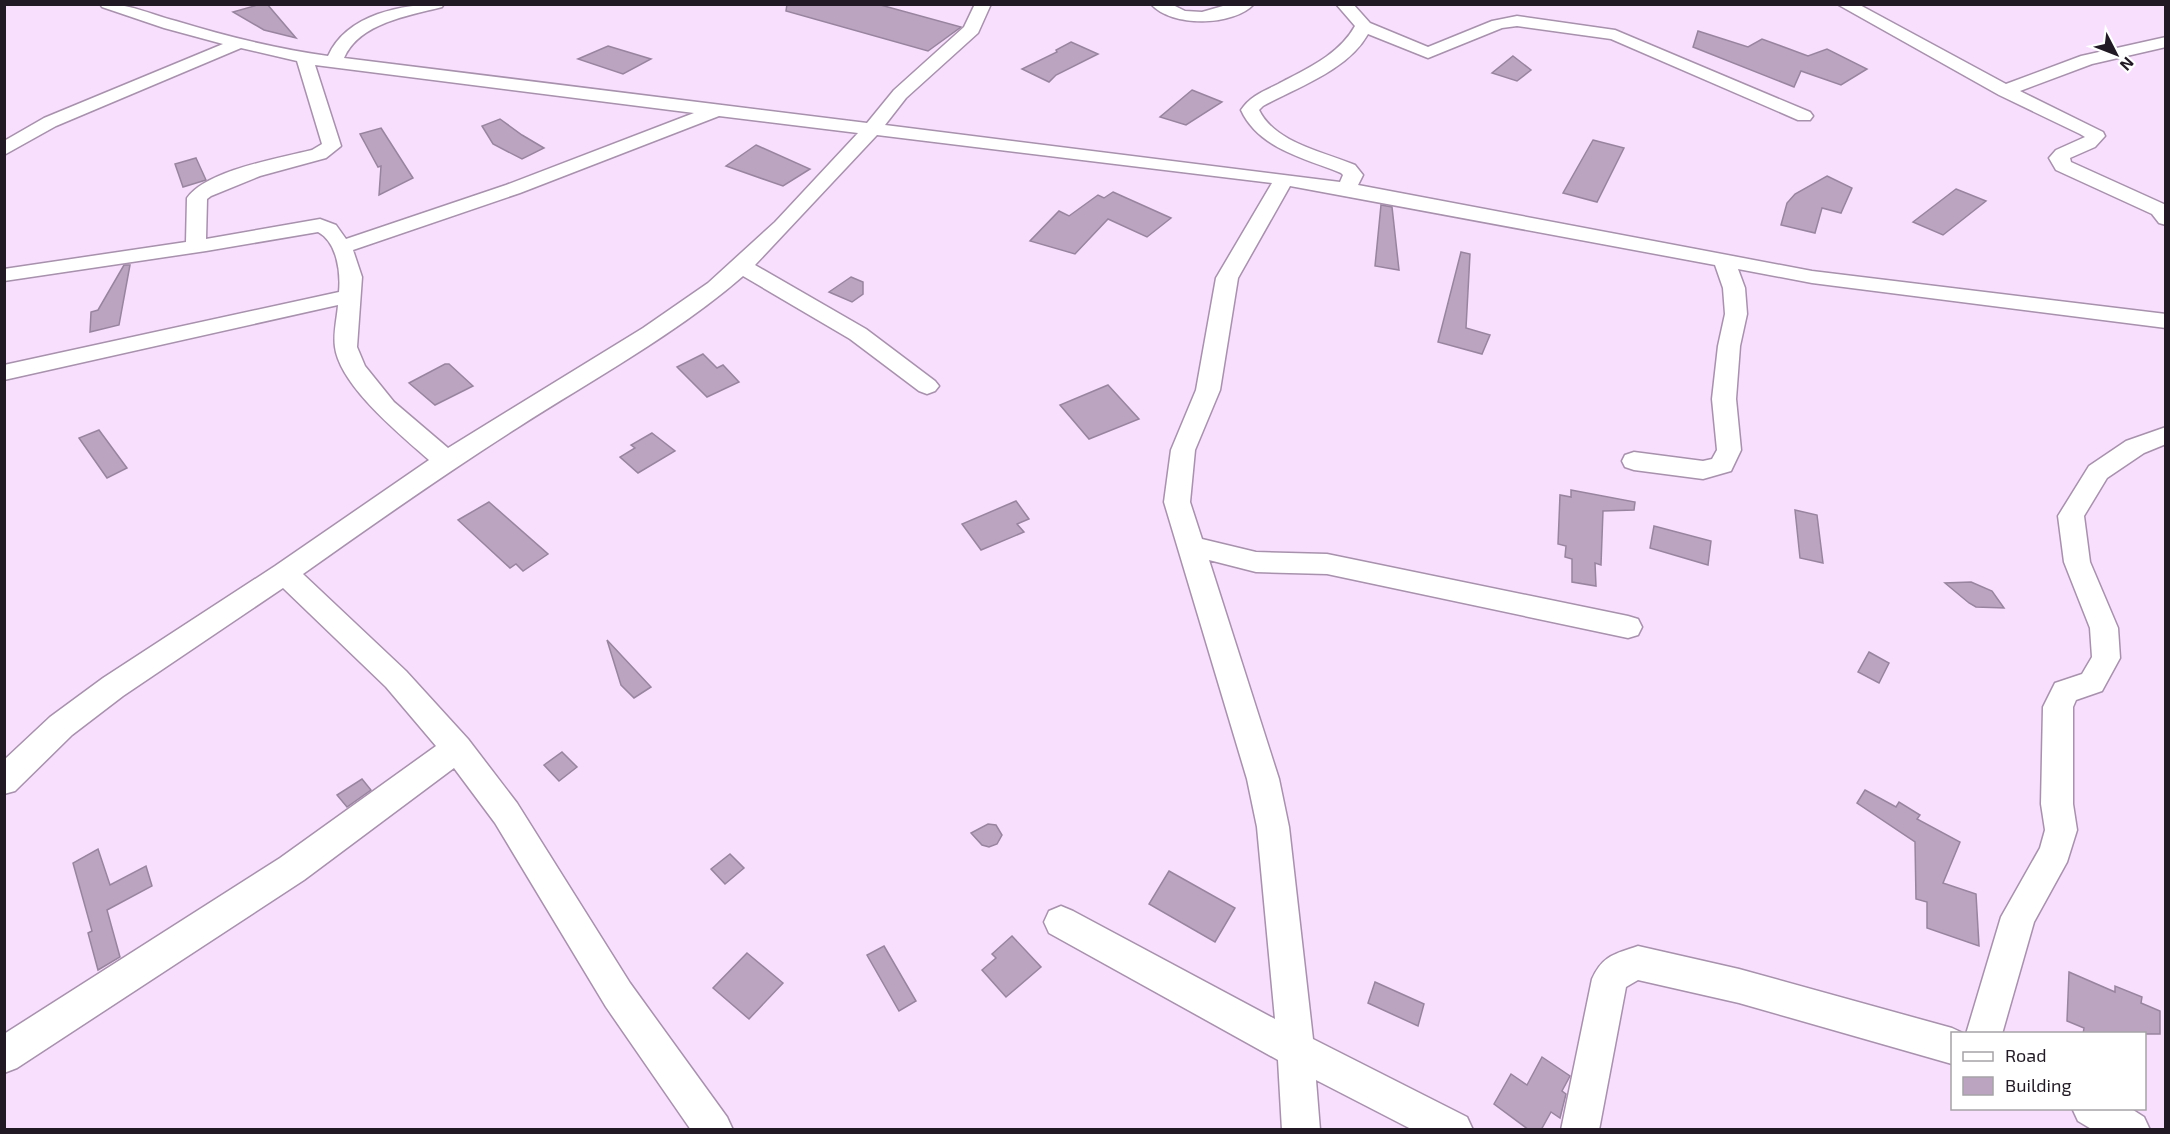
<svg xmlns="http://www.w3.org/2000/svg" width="2170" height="1134" font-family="'Exo 2',sans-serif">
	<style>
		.building { fill: #baa4c0; stroke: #99849f; stroke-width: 1.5 }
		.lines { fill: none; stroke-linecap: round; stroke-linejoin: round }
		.minor-casing { stroke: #a791ac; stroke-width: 3 }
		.minor { fill: #fff; fill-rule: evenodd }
	</style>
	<rect width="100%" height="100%" fill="#f7dffd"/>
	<!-- building -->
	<g class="building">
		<path d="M261 4H267L296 38 264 30 233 12Z"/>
		<path d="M787 4H877L961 27 928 51 786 11Z"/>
		<path d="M1698 31 1748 47 1762 39 1808 56 1827 49 1867 69 1841 85 1801 71 1794 87 1693 47Z"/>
		<path d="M1071 42 1098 54 1056 75 1049 82 1022 69 1057 52 1056 50Z"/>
		<path d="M608 46 651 59 623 74 578 59Z"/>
		<path d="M1513 56 1531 70 1517 81 1492 73Z"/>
		<path d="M1192 90 1222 102 1186 125 1160 117Z"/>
		<path d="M500 119 522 135 544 148 522 159 493 144 482 126Z"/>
		<path d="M381 128 413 178 379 195 381 166 378 167 360 134Z"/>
		<path d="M1593 140 1624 148 1597 202 1563 193Z"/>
		<path d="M756 145 810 169 783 186 726 166Z"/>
		<path d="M196 158 206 180 183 187 175 164Z"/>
		<path d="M1827 176 1852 188 1841 213 1822 208 1815 233 1781 225 1787 203 1795 194Z"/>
		<path d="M1956 189 1986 201 1943 235 1913 222Z"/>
		<path d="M1113 192 1171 218 1147 237 1108 219 1075 254 1030 241 1059 211 1069 216 1098 195 1104 198Z"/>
		<path d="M1381 205 1392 207 1399 270 1375 266Z"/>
		<path d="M1461 252 1470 254 1466 328 1490 335 1482 354 1438 342Z"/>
		<path d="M124 265H130L119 325 90 332 91 312 98 310Z"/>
		<path d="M851 277 863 282V294L852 302 829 292Z"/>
		<path d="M703 354 717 368 723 365 739 382 707 397 677 367Z"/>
		<path d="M445 364H449L473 386 435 405 409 383Z"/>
		<path d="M1108 385 1139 419 1089 439 1060 405Z"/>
		<path d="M99 430 127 468 107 478 79 438Z"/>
		<path d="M652 433 675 451 638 473 620 457 635 448 631 445Z"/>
		<path d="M1571 490 1635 502 1634 510 1603 511 1601 565 1595 563 1596 586 1572 582V559L1565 557 1566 546 1558 544 1560 495 1571 497Z"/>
		<path d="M1016 501 1029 519 1017 524 1024 532 981 550 962 524Z"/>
		<path d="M489 502 548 554 523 571 516 564 510 568 458 520Z"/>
		<path d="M1795 510 1817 515 1823 563 1800 558Z"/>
		<path d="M1654 526 1711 541 1708 565 1650 548Z"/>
		<path d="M1971 582 1992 591 2004 608 1976 607 1969 603 1945 583Z"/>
		<path d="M607 640 651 687 634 698 621 685Z"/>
		<path d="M1869 652 1889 663 1879 683 1858 672Z"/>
		<path d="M562 752 577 767 559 781 544 765Z"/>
		<path d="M362 779 371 790 347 807 337 795Z"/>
		<path d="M1865 790 1896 807 1899 802 1920 815 1917 819 1960 842 1943 883 1976 894 1979 946 1927 928V902L1916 899 1915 842 1857 803Z"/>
		<path d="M988 824 996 825 1002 835 997 844 989 847 982 845 971 833Z"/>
		<path d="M98 849 110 885 146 866 152 886 107 910 120 957 98 970 88 933 92 931 73 863Z"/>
		<path d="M730 854 744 868 725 884 711 869Z"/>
		<path d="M1169 871 1235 908 1215 942 1149 904Z"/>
		<path d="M1012 936 1041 967 1006 997 982 970 996 958 992 954Z"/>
		<path d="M884 946 916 1001 899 1011 867 955Z"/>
		<path d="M747 953 783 983 749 1019 713 988Z"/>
		<path d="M2069 972 2115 992V986L2142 997 2141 1003 2160 1011V1034H2083L2084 1028 2067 1021Z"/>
		<path d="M1375 982 1424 1004 1418 1026 1368 1003Z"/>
		<path d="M1542 1057 1570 1076 1562 1091 1566 1094 1560 1118 1551 1112 1541 1130H1529L1494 1104 1511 1074 1527 1085Z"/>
	</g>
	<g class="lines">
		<!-- minor casing -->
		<g class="minor-casing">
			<g id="minor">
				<path d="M100 4C132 4 146 13 176 21 225 36 277 49 328 56 347 14 402 4 444 4L442 7C408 16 359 23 344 58L867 123 894 90 964 27 975 4H991L978 33 906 98 885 125 1340 182 1343 175 1341 173C1305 158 1259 149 1241 110 1250 96 1264 91 1278 84 1306 69 1339 55 1355 26L1336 4H1353L1370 23 1428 47 1492 21 1517 16 1615 30 1810 112 1813 116 1810 120H1798L1611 39 1517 26 1502 28 1428 58 1368 34C1348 70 1298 87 1263 106L1259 110C1275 143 1324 152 1355 165L1363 175 1358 185 1812 271 2166 314V328L1812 283 1738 269 1745 288 1747 314 1740 346 1736 399 1741 450 1731 471 1703 479 1634 470 1625 467 1622 461 1625 455 1634 452 1703 461 1712 459 1717 450 1712 399 1718 346 1725 314 1723 288 1715 265 1290 186 1238 278 1220 390 1195 450 1190 502 1202 539 1256 552 1327 554 1628 616 1638 619 1642 627 1638 635 1628 638 1327 574 1256 572 1209 560 1279 779 1289 827 1313 1039 1467 1117 1473 1130H1413L1316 1080 1320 1130H1282L1278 1060 1049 933 1044 922 1049 911 1061 906 1073 911 1275 1019 1257 827 1247 779 1164 502 1171 450 1196 390 1216 278 1272 183 877 135 755 265 866 329 935 381 939 386 935 391 927 394 919 391 850 339 743 276C675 335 593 379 517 428 444 474 374 524 303 574L406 671 468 739 517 803 630 983 727 1117 733 1130H691L606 1007 495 823 454 768 304 880 17 1068 4 1073V1034L280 858 436 746 386 687 283 588 123 696 72 735 15 791 4 794V760L50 717 103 678 275 566 429 460C401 435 340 386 335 347 333 334 337 318 338 305L4 380V365L339 292C341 272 337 242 318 232L206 251 4 281V269L186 242 187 198C207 170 280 158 312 150L322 144 297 61 241 48 56 126 4 155V141L44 118 223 44 164 28 102 7ZM315 65 694 113 506 185 346 239 336 225 320 219 206 239 207 199 211 196 260 176 326 158 341 146ZM719 116 858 133 775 222 708 283 643 328 448 448 394 402 365 366 357 347 362 277 353 250 520 193Z"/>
				<path d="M1151 4H1171L1185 11 1202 12 1230 4H1254C1234 26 1172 28 1151 4Z"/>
				<path d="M1837 4H1858L2006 84 2081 56 2166 37V47L2092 64 2020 91 2103 132 2105 136 2095 147 2070 158 2071 162 2166 205V225L2159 223 2152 214 2056 170 2049 158 2056 150 2085 137 2080 134 1999 95Z"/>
				<path d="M2166 427V444L2144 453 2107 478 2084 516 2090 562 2118 628 2120 658 2102 691 2076 700 2073 707V804L2077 830 2067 862 2034 922 2002 1034H1966L2001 917 2040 848 2045 830 2041 804 2043 707 2055 683 2082 674 2092 657 2090 628 2064 562 2058 516 2089 466 2126 441Z"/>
				<path d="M1638 946 1739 969 1952 1028 1965 1034H1952V1064L1739 1003 1638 980 1626 987 1599 1130H1561L1592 979C1603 955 1615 954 1638 946Z"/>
				<path d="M2072 1108H2130L2144 1117 2150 1130H2093L2078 1121Z"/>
			</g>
		</g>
		<!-- minor -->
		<use href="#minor" class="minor"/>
	</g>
	<!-- border -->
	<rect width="2170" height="1134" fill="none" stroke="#211923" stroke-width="12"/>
	<!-- legend -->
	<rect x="1951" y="1032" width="195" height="78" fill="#ffffff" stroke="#a6a3a7" stroke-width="1.5"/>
	<rect x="1963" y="1052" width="30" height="9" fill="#ffffff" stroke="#a6a3a7" stroke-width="1.5"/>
	<text x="2005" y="1062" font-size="18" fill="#211923">Road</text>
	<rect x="1963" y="1077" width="30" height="18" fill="#baa4c0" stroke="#a6a3a7" stroke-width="1.5"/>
	<text x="2005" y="1092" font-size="18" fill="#211923">Building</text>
	<!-- north arrow -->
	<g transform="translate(2116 54) rotate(132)" stroke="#ffffff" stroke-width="4.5" paint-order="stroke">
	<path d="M0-4.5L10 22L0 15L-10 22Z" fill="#211923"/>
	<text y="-9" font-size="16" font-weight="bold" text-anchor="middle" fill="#211923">N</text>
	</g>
</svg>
